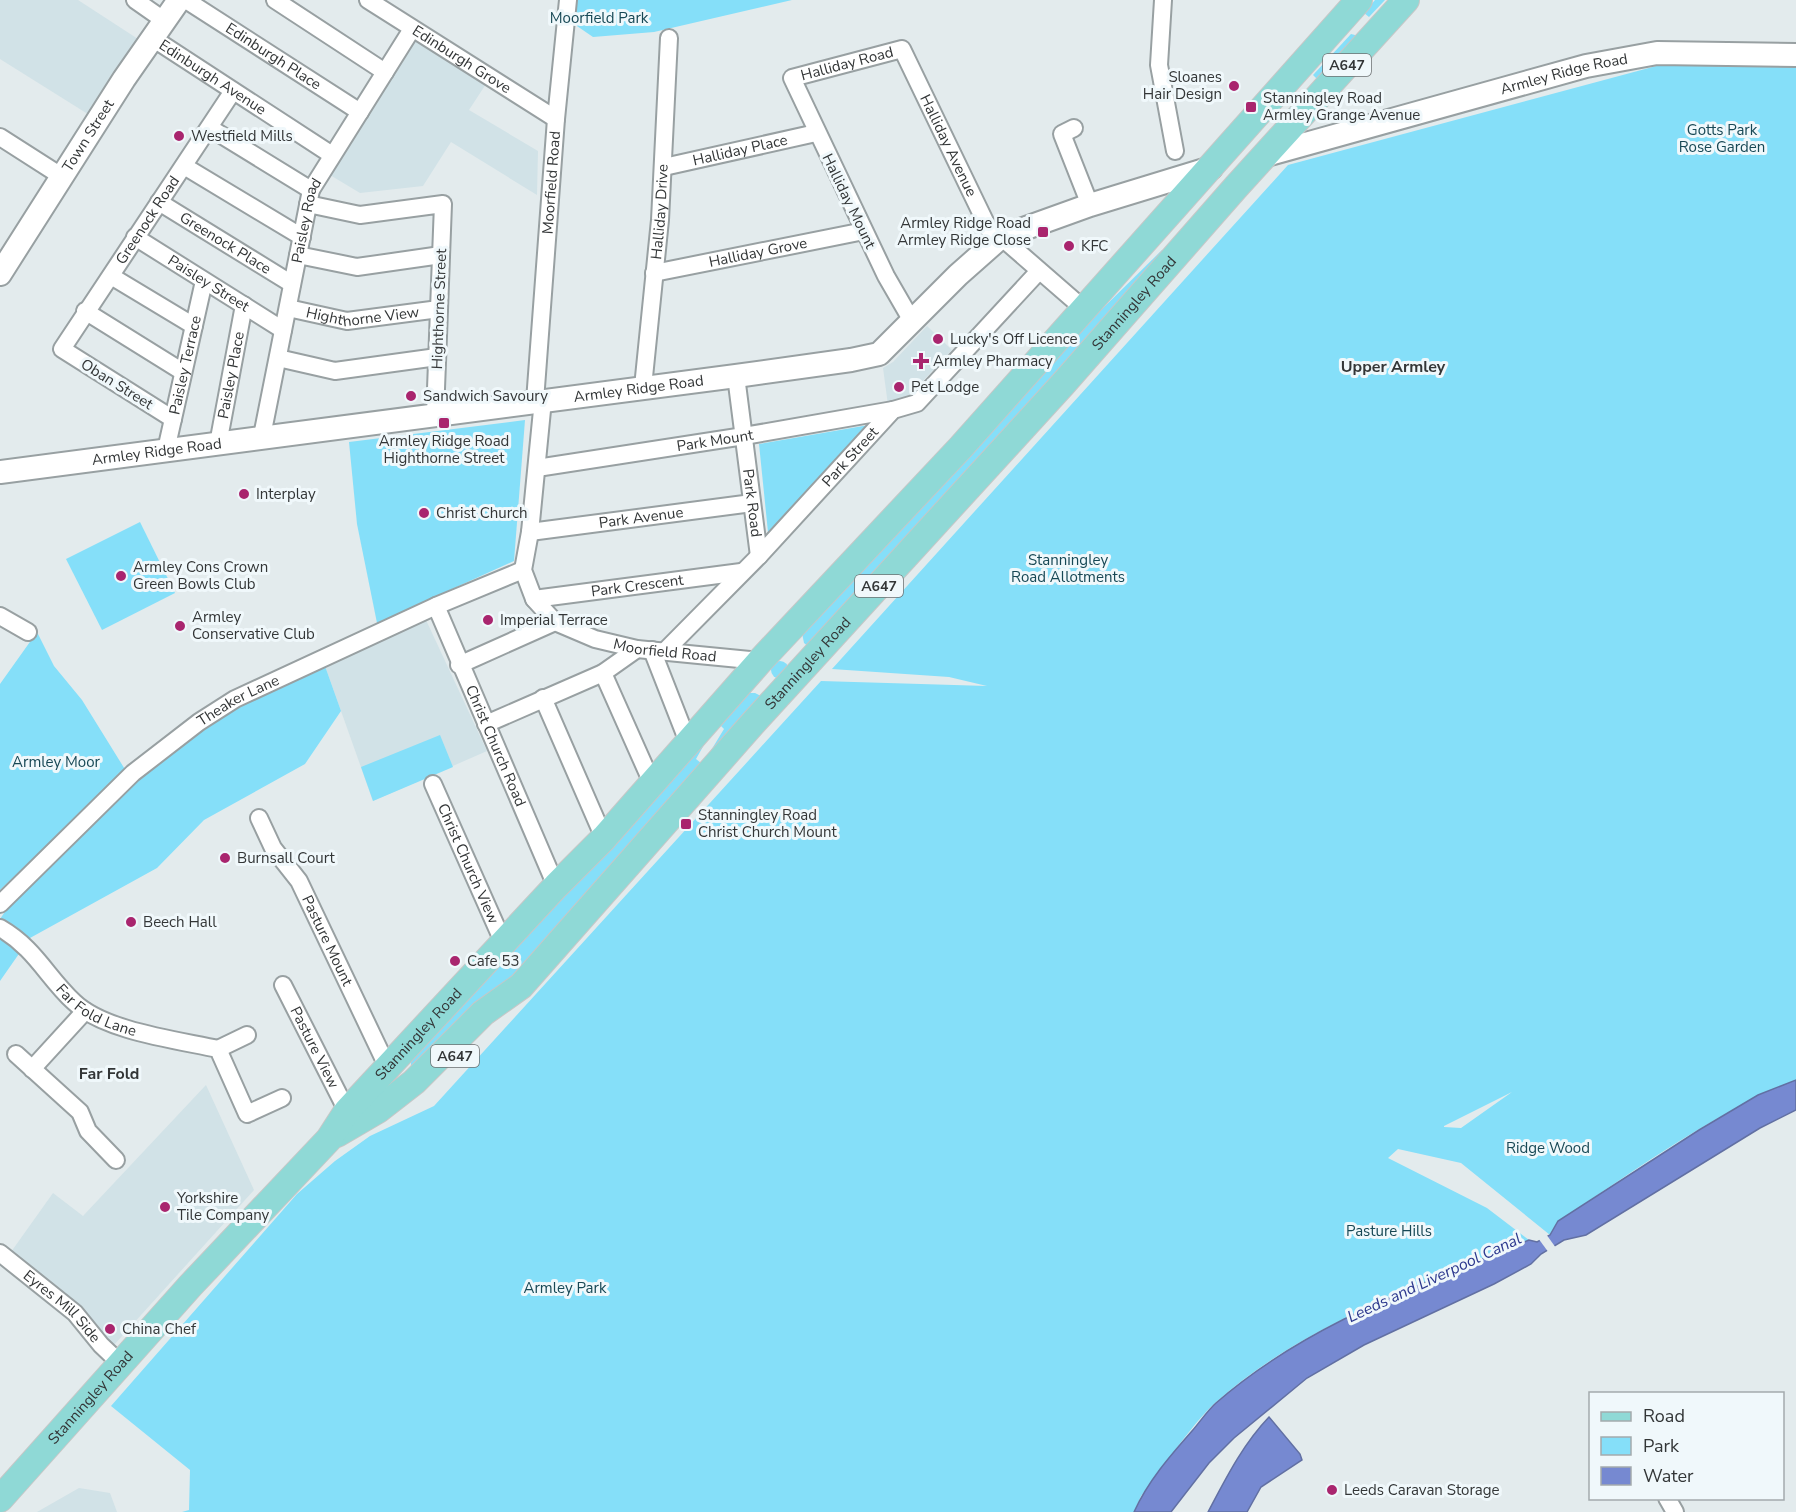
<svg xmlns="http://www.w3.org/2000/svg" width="1796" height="1512" font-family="'Nunito Sans',sans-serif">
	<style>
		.built { fill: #d1e2e7 }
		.green { fill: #85dff9; fill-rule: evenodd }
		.water { fill: #7689d1; stroke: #6270a3; stroke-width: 1.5 }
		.pier { fill: #e3ebed }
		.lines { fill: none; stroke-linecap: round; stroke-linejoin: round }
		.street-casing { stroke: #98a0a2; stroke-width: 20 }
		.secondary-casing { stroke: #98a0a2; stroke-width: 26 }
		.primary-casing { stroke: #c6c7c7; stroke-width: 28 }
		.street { stroke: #fff; stroke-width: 16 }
		.secondary { stroke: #fff; stroke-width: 22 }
		.primary { stroke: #8fd9d6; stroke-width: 26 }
		.poi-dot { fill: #a9256e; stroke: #f0f8fb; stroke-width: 2 }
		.labels { text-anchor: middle; stroke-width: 6; stroke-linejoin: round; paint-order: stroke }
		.shield { fill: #f0f8fb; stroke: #6c7072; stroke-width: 1.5 }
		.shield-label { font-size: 14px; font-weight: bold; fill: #333637 }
		.park-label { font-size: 15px; fill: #174855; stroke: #f0f8fb }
		.street-label { font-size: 15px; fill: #333637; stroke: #f0f8fb }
		.poi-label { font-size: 15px; fill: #333637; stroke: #f0f8fb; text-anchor: start }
		.neighbourhood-label { font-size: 16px; font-weight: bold; fill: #333637; stroke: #f0f8fb }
		.water-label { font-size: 16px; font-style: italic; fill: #2d398e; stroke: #f0f8fb }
	</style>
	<rect width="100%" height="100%" fill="#e3ebed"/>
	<!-- built -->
	<g class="built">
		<path d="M0 0H78L138 39 91 116 0 59Z"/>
		<path d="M416 38 486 84 469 110 538 151 537 195 451 142 423 186 360 193 330 175Z"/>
		<path d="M927 326 952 350 903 402 888 405 883 368 893 362Z"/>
		<path d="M426 620 487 751 373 801 325 666Z"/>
		<path d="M206 1085 254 1190 113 1346 11 1252 53 1193 83 1216Z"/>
		<path d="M79 1488 110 1493 117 1512H37Z"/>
	</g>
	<!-- green -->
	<g class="green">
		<path d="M577 0H792L654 32 593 37 574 24Z"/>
		<path d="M1375 0H1385L1369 17 1364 13Z"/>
		<path d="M1351 34 1363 37 1319 81 1313 75Z"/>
		<path d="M1660 65 1796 66V1080C1711 1114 1635 1171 1558 1221L1550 1235 1461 1163 1398 1149 1388 1158 1487 1208 1529 1240C1421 1285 1305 1323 1215 1403 1191 1425 1162 1469 1141 1496L1134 1512H182L189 1510 190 1470 111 1406 297 1194 335 1161 370 1136 434 1106 821 681 987 686 949 677 832 669 1288 165ZM1512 1092 1461 1128 1444 1127V1126Z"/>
		<path d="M1173 248 809 647 804 643 802 633 1098 313 1162 250Z"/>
		<path d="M525 420 514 561 377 623 357 524 349 442Z"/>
		<path d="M869 425 768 532 759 444Z"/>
		<path d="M140 522 175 593 102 630 66 559Z"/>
		<path d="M37 632 54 666 82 700 126 771 0 890V684Z"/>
		<circle cx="780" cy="670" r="9"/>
		<path d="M325 666 341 711 305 764 204 820 157 868 30 938 0 981V919L13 900C76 838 139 769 215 722 250 700 288 683 325 666Z"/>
		<path d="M749 693H755L761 696 707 757 724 729 720 725Z"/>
		<path d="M440 735 453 767 373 801 361 767Z"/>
		<path d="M709 736 696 759 701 763 654 820 522 968 414 1067 411 1066C409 1050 440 1023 454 1015Z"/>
	</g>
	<!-- water -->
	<g class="water">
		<path d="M1796 1080V1110L1760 1128 1586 1235 1564 1240 1541 1254 1531 1264 1494 1284 1364 1345 1307 1378 1234 1438 1209 1463 1171 1512H1134C1148 1481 1170 1456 1192 1431 1200 1422 1207 1411 1216 1403 1306 1324 1420 1285 1529 1240L1537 1242 1550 1235 1558 1221 1699 1130 1758 1095Z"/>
		<path d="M1269 1417 1300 1454 1302 1460 1261 1487 1247 1512H1208C1226 1478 1243 1444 1269 1417Z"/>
	</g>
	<!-- pier -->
	<path class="pier" d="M1546 1234 1556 1248 1549 1253 1538 1238Z"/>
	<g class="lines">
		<!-- street casing -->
		<g class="street-casing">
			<g id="street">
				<path d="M135 0 165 21"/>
				<path id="s1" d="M186 0 360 112"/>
				<path d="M275 0 385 72"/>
				<path id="s2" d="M368 0 556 119"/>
				<path d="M1163 0 1159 65 1175 151"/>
				<path id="s3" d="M154 39 332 155"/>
				<path d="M210 128 311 190"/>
				<path d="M1074 128 1062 134 1090 205"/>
				<path d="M0 137 61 176"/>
				<path d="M184 166 302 237"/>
				<path id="s4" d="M664 167 816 133"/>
				<path id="s5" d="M159 202 292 284"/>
				<path d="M308 204 360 215 443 204 435 415"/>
				<path id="s6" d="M135 237 283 330"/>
				<path d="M1001 237 1085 310"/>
				<path d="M298 255 357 267 441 255"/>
				<path id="s7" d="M654 273 864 231"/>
				<path d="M111 276 194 326"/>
				<path id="s8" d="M288 308 347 321 439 309"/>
				<path d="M85 311 183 372"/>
				<path id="s9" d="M912 321 886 276 792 78 902 49 995 242"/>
				<path d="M278 358 335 371 437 357"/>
				<path id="s10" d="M736 376 759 556"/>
				<path id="s11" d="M643 387 660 220 669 38"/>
				<path id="s12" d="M543 400 530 532 523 570 534 599 555 622 595 639 637 649 760 661"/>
				<path id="s13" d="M535 401 556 119 568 0"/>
				<path id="s14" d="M173 419 62 349 233 91"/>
				<path id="s15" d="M262 436 311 190 412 29"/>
				<path id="s16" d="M218 444 244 305"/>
				<path id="s17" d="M166 450 204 281"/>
				<path id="s18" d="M537 468 744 436 893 410"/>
				<path id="s19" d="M530 532 752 503"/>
				<path id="s20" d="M534 599 741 572"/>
				<path id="s21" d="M436 606 556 886"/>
				<path d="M0 616 28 632"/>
				<path d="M652 650 688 742"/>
				<path id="s22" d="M666 650 759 556 893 410 917 403 1039 271"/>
				<path d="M459 665 555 622"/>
				<path d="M603 673 652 783"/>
				<path d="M543 698 604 838"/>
				<path d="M486 724 603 673 637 649"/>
				<path id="s23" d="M433 784 504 944"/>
				<path id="s24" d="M259 818 273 848 299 881 388 1068"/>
				<path id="s25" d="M0 904 133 773 199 722 235 699 436 606 523 570"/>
				<path id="s26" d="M0 928C36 949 46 976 74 1002 104 1031 177 1040 218 1049L247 1114 282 1098"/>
				<path id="s27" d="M283 985 347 1111"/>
				<path d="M218 1049 247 1035"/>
				<path d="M16 1054 80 1112 88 1131 116 1160"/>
				<path d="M32 1069 85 1011"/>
				<path id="s28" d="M0 1253 75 1313 101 1345 121 1364"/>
				<path d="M1667 1498 1675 1512"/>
			</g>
		</g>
		<!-- secondary casing -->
		<g class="secondary-casing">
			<g id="secondary">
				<path id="s29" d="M1266 155 1586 66 1657 53 1796 55"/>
				<path id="s30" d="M0 274 124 79 179 0"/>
				<path id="s31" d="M0 472 736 376 851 360 879 354 958 275 1001 237 1090 205 1211 168"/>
			</g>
		</g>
		<!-- primary casing -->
		<g class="primary-casing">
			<g id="primary">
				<path id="s32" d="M337 1134 378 1110 414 1082 483 1013 521 986 754 722 1063 384 1236 187 1406 0"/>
				<path id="s33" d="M0 1499 190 1286 329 1139 347 1111 556 886 604 838 760 661 961 447 1359 0"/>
			</g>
		</g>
		<!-- street -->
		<use href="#street" class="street"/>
		<!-- secondary -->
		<use href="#secondary" class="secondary"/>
		<!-- primary -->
		<use href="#primary" class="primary"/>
	</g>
	<!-- markers -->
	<g class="poi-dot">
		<circle cx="1234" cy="86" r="6"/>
		<rect x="1245" y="101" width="12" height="12" rx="3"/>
		<circle cx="179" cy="136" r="6"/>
		<rect x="1037" y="226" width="12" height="12" rx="3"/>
		<circle cx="1069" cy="246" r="6"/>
		<circle cx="938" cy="339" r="6"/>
		<path d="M918 352h6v6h6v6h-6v6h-6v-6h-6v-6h6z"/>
		<circle cx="899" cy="387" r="6"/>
		<circle cx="411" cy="396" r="6"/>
		<rect x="438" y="417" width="12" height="12" rx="3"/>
		<circle cx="244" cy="494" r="6"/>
		<circle cx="424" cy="513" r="6"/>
		<circle cx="121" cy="576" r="6"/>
		<circle cx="488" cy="620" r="6"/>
		<circle cx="180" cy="626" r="6"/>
		<rect x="680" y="818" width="12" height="12" rx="3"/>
		<circle cx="225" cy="858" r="6"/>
		<circle cx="131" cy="922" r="6"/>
		<circle cx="455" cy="961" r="6"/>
		<circle cx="165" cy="1207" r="6"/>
		<circle cx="110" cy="1329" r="6"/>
		<circle cx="1332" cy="1490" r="6"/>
	</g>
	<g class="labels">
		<!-- shield labels -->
		<g class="shield">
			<rect x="1323" y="54" width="48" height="22" rx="4.5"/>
			<rect x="855" y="575" width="48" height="22" rx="4.5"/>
			<rect x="431" y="1045" width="48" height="22" rx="4.5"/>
		</g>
		<g class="shield-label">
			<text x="1347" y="70">A647</text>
			<text x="879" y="591">A647</text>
			<text x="455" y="1061">A647</text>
		</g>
		<!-- park labels -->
		<g class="park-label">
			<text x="599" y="23">Moorfield Park</text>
			<text x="1722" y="135">Gotts Park<tspan x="1722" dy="17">Rose Garden</tspan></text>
			<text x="1068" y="565">Stanningley<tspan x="1068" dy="17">Road Allotments</tspan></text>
			<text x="56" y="767">Armley Moor</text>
			<text x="1548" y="1153">Ridge Wood</text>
			<text x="1389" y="1236">Pasture Hills</text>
			<text x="565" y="1293">Armley Park</text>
		</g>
		<!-- street labels -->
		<g class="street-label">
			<text dy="5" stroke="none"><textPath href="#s1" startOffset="104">Edinburgh Place</textPath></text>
			<text dy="5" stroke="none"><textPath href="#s2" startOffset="111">Edinburgh Grove</textPath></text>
			<text dy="5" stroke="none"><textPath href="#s9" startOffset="328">Halliday Road</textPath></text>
			<text dy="5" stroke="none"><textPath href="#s29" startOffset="309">Armley Ridge Road</textPath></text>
			<text dy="5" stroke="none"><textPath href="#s3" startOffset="70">Edinburgh Avenue</textPath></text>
			<text dy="5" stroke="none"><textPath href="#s30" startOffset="164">Town Street</textPath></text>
			<text dy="5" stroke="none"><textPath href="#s9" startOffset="492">Halliday Avenue</textPath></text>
			<text dy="5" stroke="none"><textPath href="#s4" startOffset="78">Halliday Place</textPath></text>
			<text dy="5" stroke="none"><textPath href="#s13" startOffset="219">Moorfield Road</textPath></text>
			<text transform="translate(849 201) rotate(64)" y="5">Halliday Mount</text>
			<text dy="5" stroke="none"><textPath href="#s11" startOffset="176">Halliday Drive</textPath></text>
			<text dy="5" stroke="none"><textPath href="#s14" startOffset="286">Greenock Road</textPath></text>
			<text dy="5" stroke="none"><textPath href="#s15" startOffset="220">Paisley Road</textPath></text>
			<text dy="5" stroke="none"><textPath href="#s5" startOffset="78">Greenock Place</textPath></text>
			<text dy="5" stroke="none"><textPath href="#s7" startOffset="106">Halliday Grove</textPath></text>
			<text dy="5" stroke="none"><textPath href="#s6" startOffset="87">Paisley Street</textPath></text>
			<text dy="5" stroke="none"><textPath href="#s32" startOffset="1155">Stanningley Road</textPath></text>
			<text transform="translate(439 309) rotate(-88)" y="5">Highthorne Street</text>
			<text dy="5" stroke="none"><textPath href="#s8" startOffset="76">Highthorne View</textPath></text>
			<text dy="5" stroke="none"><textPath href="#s17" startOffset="87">Paisley Terrace</textPath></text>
			<text dy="5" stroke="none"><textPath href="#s16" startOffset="70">Paisley Place</textPath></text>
			<text transform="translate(117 384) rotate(32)" y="5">Oban Street</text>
			<text dy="5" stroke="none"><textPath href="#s31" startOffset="644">Armley Ridge Road</textPath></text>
			<text dy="5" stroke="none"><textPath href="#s18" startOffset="180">Park Mount</textPath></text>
			<text dy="5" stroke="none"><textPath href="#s31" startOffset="158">Armley Ridge Road</textPath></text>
			<text dy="5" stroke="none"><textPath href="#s22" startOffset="267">Park Street</textPath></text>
			<text dy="5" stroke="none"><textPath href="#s10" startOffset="128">Park Road</textPath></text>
			<text dy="5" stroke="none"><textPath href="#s19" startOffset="112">Park Avenue</textPath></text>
			<text dy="5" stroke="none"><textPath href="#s20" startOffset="104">Park Crescent</textPath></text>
			<text dy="5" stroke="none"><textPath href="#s12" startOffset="348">Moorfield Road</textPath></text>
			<text dy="5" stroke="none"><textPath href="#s32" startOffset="669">Stanningley Road</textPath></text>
			<text dy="5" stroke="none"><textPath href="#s25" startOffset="315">Theaker Lane</textPath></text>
			<text dy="5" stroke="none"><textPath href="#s21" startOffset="152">Christ Church Road</textPath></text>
			<text dy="5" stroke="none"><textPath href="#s23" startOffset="87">Christ Church View</textPath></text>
			<text dy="5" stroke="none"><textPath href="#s24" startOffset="141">Pasture Mount</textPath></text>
			<text dy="5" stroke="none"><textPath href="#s26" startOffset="129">Far Fold Lane</textPath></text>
			<text dy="5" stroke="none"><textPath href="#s33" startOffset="626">Stanningley Road</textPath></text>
			<text dy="5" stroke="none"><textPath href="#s27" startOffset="70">Pasture View</textPath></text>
			<text dy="5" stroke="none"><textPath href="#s28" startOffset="82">Eyres Mill Side</textPath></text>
			<text dy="5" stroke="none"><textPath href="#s33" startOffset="136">Stanningley Road</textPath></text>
		</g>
		<!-- poi labels -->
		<g class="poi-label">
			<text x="1222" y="82" text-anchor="end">Sloanes<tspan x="1222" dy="17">Hair Design</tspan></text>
			<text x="1263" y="103">Stanningley Road<tspan x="1263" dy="17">Armley Grange Avenue</tspan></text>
			<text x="191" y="141">Westfield Mills</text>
			<text x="1031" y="228" text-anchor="end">Armley Ridge Road<tspan x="1031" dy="17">Armley Ridge Close</tspan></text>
			<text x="1081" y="251">KFC</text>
			<text x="950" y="344">Lucky's Off Licence</text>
			<text x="933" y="366">Armley Pharmacy</text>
			<text x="911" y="392">Pet Lodge</text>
			<text x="423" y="401">Sandwich Savoury</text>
			<text x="444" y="446" text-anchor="middle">Armley Ridge Road<tspan x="444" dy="17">Highthorne Street</tspan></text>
			<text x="256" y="499">Interplay</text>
			<text x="436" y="518">Christ Church</text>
			<text x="133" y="572">Armley Cons Crown<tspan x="133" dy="17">Green Bowls Club</tspan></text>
			<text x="192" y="622">Armley<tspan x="192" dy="17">Conservative Club</tspan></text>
			<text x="500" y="625">Imperial Terrace</text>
			<text x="698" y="820">Stanningley Road<tspan x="698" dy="17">Christ Church Mount</tspan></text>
			<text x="237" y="863">Burnsall Court</text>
			<text x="143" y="927">Beech Hall</text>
			<text x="467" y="966">Cafe 53</text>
			<text x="177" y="1203">Yorkshire<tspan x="177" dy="17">Tile Company</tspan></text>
			<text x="122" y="1334">China Chef</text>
			<text x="1344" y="1495">Leeds Caravan Storage</text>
		</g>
		<!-- neighbourhood labels -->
		<g class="neighbourhood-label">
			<text x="1393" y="372">Upper Armley</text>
			<text x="109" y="1079">Far Fold</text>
		</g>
		<!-- water labels -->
		<g class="water-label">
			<text transform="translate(1434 1277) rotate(-25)" y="6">Leeds and Liverpool Canal</text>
		</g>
	</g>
	<!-- legend -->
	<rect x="1589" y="1392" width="195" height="108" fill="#f0f8fb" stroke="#a4aaad" stroke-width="1.5"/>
	<rect x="1601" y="1412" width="30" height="9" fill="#8fd9d6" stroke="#a4aaad" stroke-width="1.5"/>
	<text x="1643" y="1422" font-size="18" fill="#333637">Road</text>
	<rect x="1601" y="1437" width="30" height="18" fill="#85dff9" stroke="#a4aaad" stroke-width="1.5"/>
	<text x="1643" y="1452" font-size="18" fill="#333637">Park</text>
	<rect x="1601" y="1467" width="30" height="18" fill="#7689d1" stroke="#a4aaad" stroke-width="1.5"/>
	<text x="1643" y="1482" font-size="18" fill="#333637">Water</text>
</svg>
